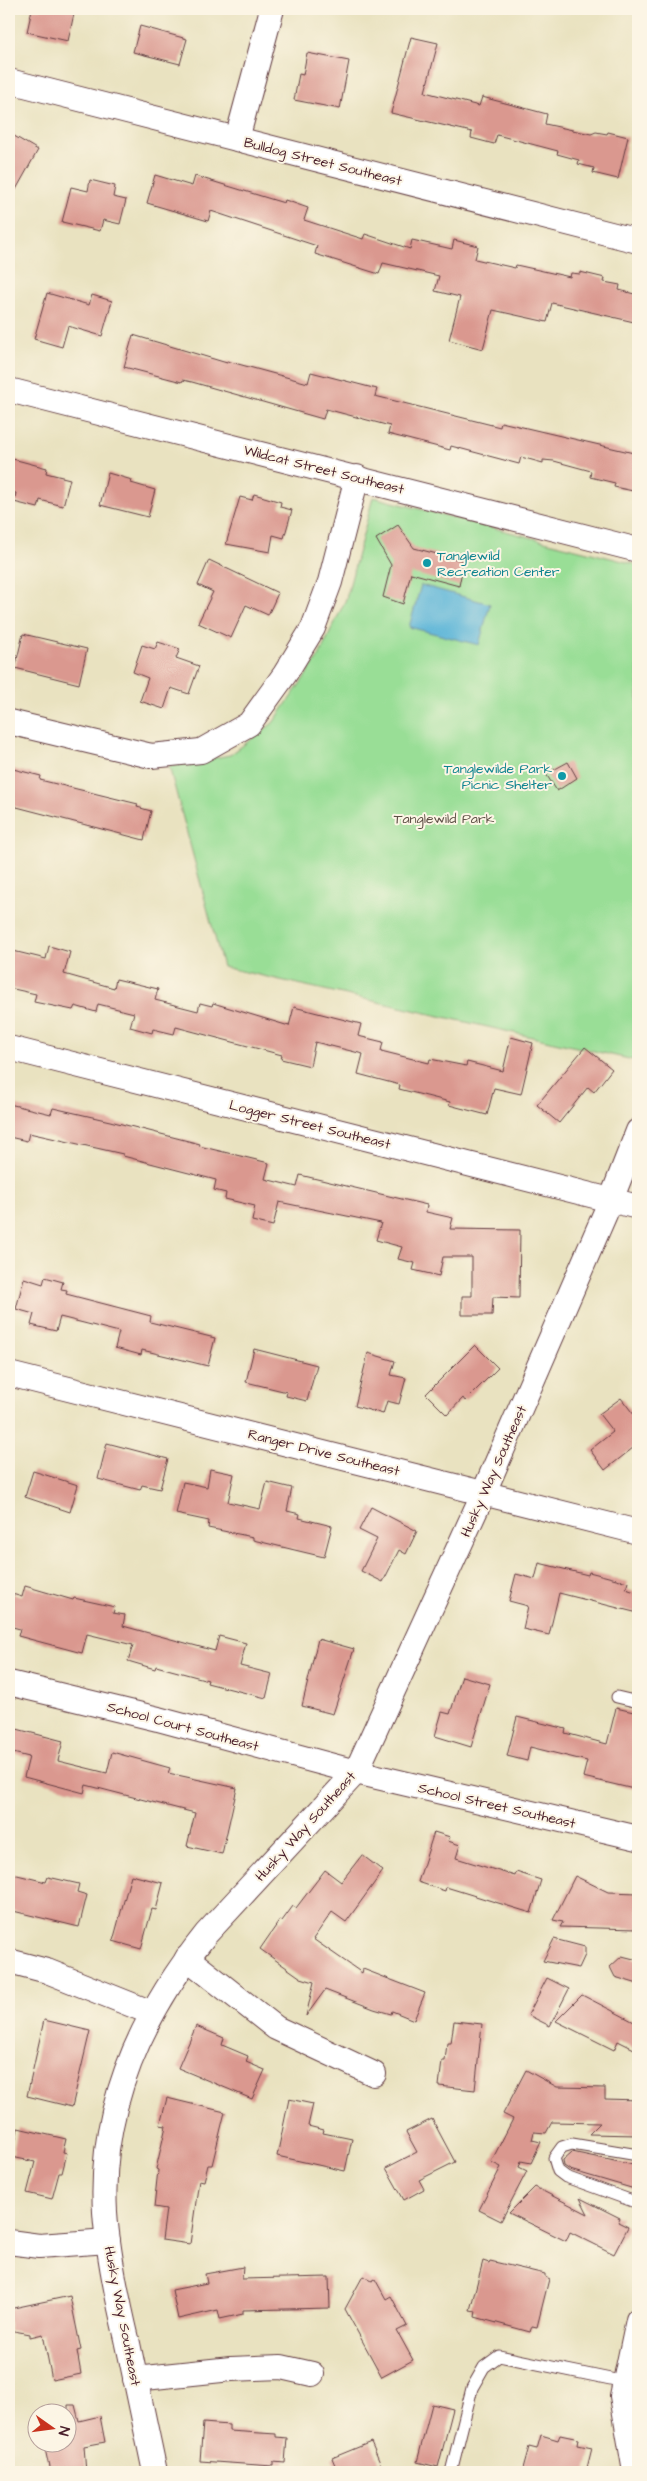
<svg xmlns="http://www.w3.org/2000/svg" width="647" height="2481" font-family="'Architects Daughter',sans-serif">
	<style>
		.green { fill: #99de96; stroke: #727e60 }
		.water { fill: #5bb5d8; stroke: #526a82 }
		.building { fill: #da988f }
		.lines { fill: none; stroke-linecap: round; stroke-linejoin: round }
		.lane-casing { stroke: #623c41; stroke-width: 13 }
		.street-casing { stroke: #623c41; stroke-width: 26 }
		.lane { stroke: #fff; stroke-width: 11 }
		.street { stroke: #fff; stroke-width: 24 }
		.culture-dot { fill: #0f9aa8; stroke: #fcf5e5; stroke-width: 2 }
		.labels { text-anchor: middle; stroke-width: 4; stroke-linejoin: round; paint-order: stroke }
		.street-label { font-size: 14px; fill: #4a1f2b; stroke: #fcf5e5 }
		.culture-label { font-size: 14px; fill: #0d838f; stroke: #fcf5e5; text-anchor: start }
		.park-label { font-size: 14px; fill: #5e4f46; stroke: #fcf5e5 }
	</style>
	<rect width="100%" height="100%" fill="#fcf5e5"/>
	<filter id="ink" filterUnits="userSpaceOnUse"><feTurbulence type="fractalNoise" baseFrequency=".02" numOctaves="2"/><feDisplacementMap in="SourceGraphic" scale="10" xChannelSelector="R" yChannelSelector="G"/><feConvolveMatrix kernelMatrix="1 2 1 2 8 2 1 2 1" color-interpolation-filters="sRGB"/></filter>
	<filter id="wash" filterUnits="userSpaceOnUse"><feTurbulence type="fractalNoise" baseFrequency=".0096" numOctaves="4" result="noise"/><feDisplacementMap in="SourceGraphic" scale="20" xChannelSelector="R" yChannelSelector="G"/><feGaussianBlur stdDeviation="1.12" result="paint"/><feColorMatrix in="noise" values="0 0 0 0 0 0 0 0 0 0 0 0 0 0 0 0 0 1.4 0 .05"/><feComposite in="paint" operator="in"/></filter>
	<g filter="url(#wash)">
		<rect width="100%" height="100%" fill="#e9e2c0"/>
		<!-- green -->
		<path class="green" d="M373 497 638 565V1061L223 967 169 766 230 755 273 723 318 658 346 599Z"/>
		<!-- water -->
		<path class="water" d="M421 585 490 604 479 645 409 627Z"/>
		<g id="blocks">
			<!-- building -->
			<g class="building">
				<path d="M32 9H75L68 41 27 32Z"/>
				<path d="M140 26 187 39 180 64 133 52Z"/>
				<path d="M411 37 438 43 425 92 479 106 482 97 547 114 545 124 591 134 596 132 607 134 608 132 628 137 618 179 593 173 594 168 578 164 579 160 557 154 558 151 497 135 494 144 471 138 472 132 391 113Z"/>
				<path d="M307 53 349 61 340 109 294 100 299 74 303 75Z"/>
				<path d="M9 133 38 150 9 202Z"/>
				<path d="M155 175 192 186 195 176 284 203 285 200 308 208 304 220 363 239 365 234 410 249 412 240 452 249 454 240 478 246 475 259 515 268 516 265 570 277 571 273 580 274V272L605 278 604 282 620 285 619 290 638 295 634 322 552 303 547 322 493 310 483 349 449 340 460 297 435 291 439 276 383 263 379 274 315 254 317 246 211 211 208 221 147 203Z"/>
				<path d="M90 180 115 186 113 197 126 200 120 224 103 220 100 231 62 222 71 187 88 191Z"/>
				<path d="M47 293 89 305 92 295 112 301 102 336 68 326 62 347 34 339Z"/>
				<path d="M133 335 227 363V361L308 383 311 372 377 389 375 396 500 427 501 422 638 454V492L614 487 615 483 590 477 591 471 554 461 543 460V463L521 457 519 464 451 446 450 450 388 434 390 426 326 409 323 419 192 382 183 380 182 382 124 367Z"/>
				<path d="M9 458 47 468 46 473 70 479 63 506 40 500 38 508 14 502 16 493 9 492Z"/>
				<path d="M108 473 132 480 131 483 155 490 148 517 100 505Z"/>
				<path d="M254 494 281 502 280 507 292 510 284 538 273 535 270 552 226 544 240 497 252 500Z"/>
				<path d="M398 525 414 548 464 561 459 586 411 573 403 604 383 597 391 565 376 539Z"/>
				<path d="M209 560 278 593 268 615 246 605 231 638 198 623 213 592 198 585Z"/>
				<path d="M23 634 87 649 79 684 15 668Z"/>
				<path d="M158 642 180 649 176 658 199 666 189 694 171 688 164 709 140 701 148 678 133 672 142 645 155 649Z"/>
				<path d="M568 762 577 778 557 791 546 774Z"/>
				<path d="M9 768 41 776 40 780 138 804 137 807 151 811 144 840 9 805Z"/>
				<path d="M49 946 70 952 64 974 114 988 116 979 158 989 155 1000 198 1011 200 1003 212 1006 213 1003 289 1026 294 1007 361 1024 358 1036 383 1042 381 1051 429 1063 430 1059 466 1066 467 1062 503 1071 511 1037 533 1043 521 1094 494 1088 487 1115 449 1105 450 1102 399 1089 400 1085 358 1074 363 1054 315 1042 310 1066 281 1059 282 1055 176 1027 174 1034 153 1029 152 1033 130 1027 134 1013 98 1004 96 1012 75 1006 73 1010 34 1002 36 994 9 988V950L46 959Z"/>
				<path d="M585 1047 612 1069 594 1092 588 1087 559 1123 537 1105Z"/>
				<path d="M9 1104 51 1114 53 1108 110 1121 200 1144 199 1146 269 1163 265 1179 297 1187 300 1175 427 1205 426 1212 453 1218 450 1229 520 1230 519 1298 493 1297 492 1315H462V1296H472V1257H443L439 1276 413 1270 415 1263 398 1259 402 1247 376 1240 381 1223 279 1202 273 1226 252 1221 255 1206 225 1199 226 1193 214 1190 216 1180 123 1156V1154L29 1133 27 1141 9 1137Z"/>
				<path d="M45 1277 63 1282 61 1289 67 1290 66 1294 151 1316 150 1322 215 1338 208 1366 142 1350 141 1355 115 1348 119 1332 60 1317 56 1331 31 1325 34 1314 16 1309 24 1278 43 1284Z"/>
				<path d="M475 1345 498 1368 465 1401 463 1398 447 1415 426 1394Z"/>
				<path d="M254 1349 317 1365 307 1401 286 1396 287 1392 246 1382Z"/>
				<path d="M368 1353 395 1361 391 1375 406 1378 399 1404 387 1401 383 1414 355 1406Z"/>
				<path d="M621 1398 638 1420V1444L605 1470 590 1450 613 1432 599 1414Z"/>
				<path d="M107 1443 168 1459 160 1489 142 1485 140 1490 98 1479Z"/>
				<path d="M210 1469 234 1474 228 1502 260 1509 267 1482 292 1488 287 1511 300 1514 299 1518 332 1526 324 1557 253 1540V1537L208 1528 209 1521 176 1514 183 1482 207 1487Z"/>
				<path d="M33 1471 78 1485 70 1512 25 1497Z"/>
				<path d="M371 1507 417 1531 406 1554 399 1550 383 1582 361 1571 377 1539 359 1530Z"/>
				<path d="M539 1563 588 1575 589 1572 628 1582 626 1589 638 1593V1613L559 1593 549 1635 523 1629 528 1606 509 1601 516 1574 535 1579Z"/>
				<path d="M25 1586 73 1600 74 1598 115 1607 113 1613 125 1615 123 1626 215 1651 219 1636 246 1643 240 1666 272 1674 266 1698 207 1683 208 1680 156 1666 155 1669 128 1661 133 1645 87 1634 82 1653 18 1636 20 1629 9 1626V1593L22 1597Z"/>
				<path d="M318 1639 354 1649 333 1714 302 1706Z"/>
				<path d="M462 1676 490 1684 471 1747 435 1736 442 1712 450 1714Z"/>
				<path d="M616 1708 638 1713V1790L583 1777 587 1761 530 1747 527 1761 507 1756 517 1717 566 1729 565 1733 607 1744Z"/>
				<path d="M9 1727 63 1741 58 1761 107 1773 112 1752 170 1768 168 1773 237 1788 222 1854 187 1846 195 1813 86 1785 84 1793 24 1777 29 1757 9 1752Z"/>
				<path d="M434 1832 450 1837 448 1841 460 1845 456 1858 515 1876 516 1872 541 1880 531 1913 446 1887 445 1891 418 1882Z"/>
				<path d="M362 1855 383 1871 346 1922 332 1912 313 1939 362 1973 363 1969 425 1993 414 2020 392 2011 391 2014 374 2009 325 1990 306 2016 314 1982 301 1978 260 1949 280 1920 282 1921 293 1906 296 1908 325 1870 341 1882Z"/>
				<path d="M9 1873 46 1882 48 1877 79 1884 77 1892 87 1895 79 1927 9 1910Z"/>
				<path d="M131 1875 163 1883 156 1910 152 1909 141 1949 113 1941Z"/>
				<path d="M575 1876 608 1892 638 1893V1929L560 1927 563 1922 553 1920Z"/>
				<path d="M554 1939 585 1947V1955L579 1968 543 1961Z"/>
				<path d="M622 1956 638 1960V1984L615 1977 610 1967Z"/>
				<path d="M547 1978 569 1989 550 2026 528 2015Z"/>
				<path d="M582 1995 638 2024V2051L618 2041 614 2050 556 2021Z"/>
				<path d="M44 2020 90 2031 72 2107 27 2096Z"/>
				<path d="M454 2021 482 2024 475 2090 439 2086 442 2061H445L447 2043H451Z"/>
				<path d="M196 2026 224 2038 222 2045 248 2056 246 2062 265 2070 252 2099 178 2068Z"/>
				<path d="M526 2070 557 2087 605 2088V2099L638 2100V2135L589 2134 600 2123 552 2122 546 2133 534 2132 532 2140 541 2142 531 2163 521 2161 519 2167 527 2171 501 2221 479 2210 501 2167 491 2162 513 2119 503 2114Z"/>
				<path d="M167 2098 225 2112 212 2165H208L204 2181 199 2180 190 2244 162 2240 166 2209 154 2207 158 2170 156 2169 166 2126 160 2125Z"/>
				<path d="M289 2099 313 2104 308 2126 324 2130 323 2133 352 2139 345 2171 277 2156Z"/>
				<path d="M432 2119 455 2162 419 2180 424 2189 404 2200 386 2168 417 2152 406 2132Z"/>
				<path d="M18 2128 66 2139 63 2152 67 2153 62 2173H59L52 2199 27 2193 35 2162 12 2157Z"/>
				<path d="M572 2152 638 2166V2190L570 2170 564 2166 563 2160Z"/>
				<path d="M535 2187 588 2214 580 2198 620 2218 618 2222 628 2227 614 2254 570 2232 566 2241 509 2213Z"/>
				<path d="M483 2261 489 2263 490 2261 545 2274V2277L549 2279 537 2327 532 2326 530 2332 475 2317 476 2311 470 2310Z"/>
				<path d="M243 2267 242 2279 329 2277 330 2308 243 2310V2314L220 2319 218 2310 178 2319 172 2290 207 2283 205 2274Z"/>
				<path d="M363 2276 372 2281 375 2279 386 2299 391 2296 407 2326 397 2331 413 2360 382 2377 345 2309Z"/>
				<path d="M70 2296 81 2350 77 2351 81 2374 52 2380 43 2334 30 2337V2334L9 2330V2309Z"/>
				<path d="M432 2404 453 2409 438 2467 417 2462Z"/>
				<path d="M68 2405H75L79 2421 100 2416 105 2442 84 2446 86 2472H50L44 2444H68Z"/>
				<path d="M203 2423 229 2425V2431L276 2434V2437L287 2438 285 2463 273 2462V2466L200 2461Z"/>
				<path d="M541 2435 558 2440 560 2435 579 2439 578 2445 592 2448 586 2472H522L529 2447 537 2449Z"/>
				<path d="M371 2442 384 2472H338L332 2458Z"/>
			</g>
		</g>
	</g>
	<g filter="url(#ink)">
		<use href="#blocks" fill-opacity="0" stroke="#623c41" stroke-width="1"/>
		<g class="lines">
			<!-- lane casing -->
			<g class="lane-casing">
				<g id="lane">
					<path d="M617 1697 638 1702"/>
					<path d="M638 2155 572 2144 562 2147 554 2158 558 2171 566 2177 638 2203"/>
					<path d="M451 2472 472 2388 484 2367 499 2356 625 2382"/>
				</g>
			</g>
			<!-- street casing -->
			<g class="street-casing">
				<g id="street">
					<path d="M9 81 638 241"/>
					<path d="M237 139 272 9"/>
					<path d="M9 390 638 550"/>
					<path d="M9 722 151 756 201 751 249 724 285 674 313 628 330 582 357 477"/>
					<path d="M9 1048 638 1207"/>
					<path d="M9 1374 638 1532"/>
					<path d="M9 1683 158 1719 356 1772 638 1838"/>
					<path d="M187 1958 276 2028 374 2074"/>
					<path d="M9 1961 47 1971 152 2013"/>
					<path d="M9 2242 39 2246 108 2241"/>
					<path d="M135 2379 231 2369 281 2367 312 2374"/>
					<path d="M155 2472C146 2428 136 2383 127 2339 117 2297 108 2255 105 2212 99 2107 142 2014 206 1934L356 1772 484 1492 611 1200 638 1131"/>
					<path d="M635 2472 622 2396 638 2320"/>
				</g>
			</g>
			<!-- lane -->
			<use href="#lane" class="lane"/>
			<!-- street -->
			<use href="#street" class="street"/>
		</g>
	</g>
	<!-- markers -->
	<g class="culture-dot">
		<circle cx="427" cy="563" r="5"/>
		<circle cx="562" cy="776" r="5"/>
	</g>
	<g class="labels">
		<!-- street labels -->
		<g class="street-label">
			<text transform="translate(323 161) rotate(14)" y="5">Bulldog Street Southeast</text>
			<text transform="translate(324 469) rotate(14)" y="5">Wildcat Street Southeast</text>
			<text transform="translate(310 1124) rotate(14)" y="5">Logger Street Southeast</text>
			<text transform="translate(324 1452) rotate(14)" y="5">Ranger Drive Southeast</text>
			<text transform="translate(493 1471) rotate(-66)" y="5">Husky Way Southeast</text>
			<text transform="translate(183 1726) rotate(15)" y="5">School Court Southeast</text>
			<text transform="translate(497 1805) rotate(13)" y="5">School Street Southeast</text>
			<text transform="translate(305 1826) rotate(-48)" y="5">Husky Way Southeast</text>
			<text transform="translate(123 2316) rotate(79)" y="5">Husky Way Southeast</text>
		</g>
		<!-- culture labels -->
		<g class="culture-label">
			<text x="437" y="560">Tanglewild<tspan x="437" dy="16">Recreation Center</tspan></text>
			<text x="552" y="773" text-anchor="end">Tanglewilde Park<tspan x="552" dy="16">Picnic Shelter</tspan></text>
		</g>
		<!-- park labels -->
		<g class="park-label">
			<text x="444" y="823">Tanglewild Park</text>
		</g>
	</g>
	<!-- margin -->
	<rect width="647" height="2481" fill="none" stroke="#fcf5e5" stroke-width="30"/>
	<!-- north arrow -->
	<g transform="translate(52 2428) rotate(104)"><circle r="24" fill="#fcf5e5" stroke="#b59f9b"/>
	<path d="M0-4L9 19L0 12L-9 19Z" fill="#c8321e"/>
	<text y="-8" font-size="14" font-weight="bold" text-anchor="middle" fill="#4a1f2b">N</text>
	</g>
</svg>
